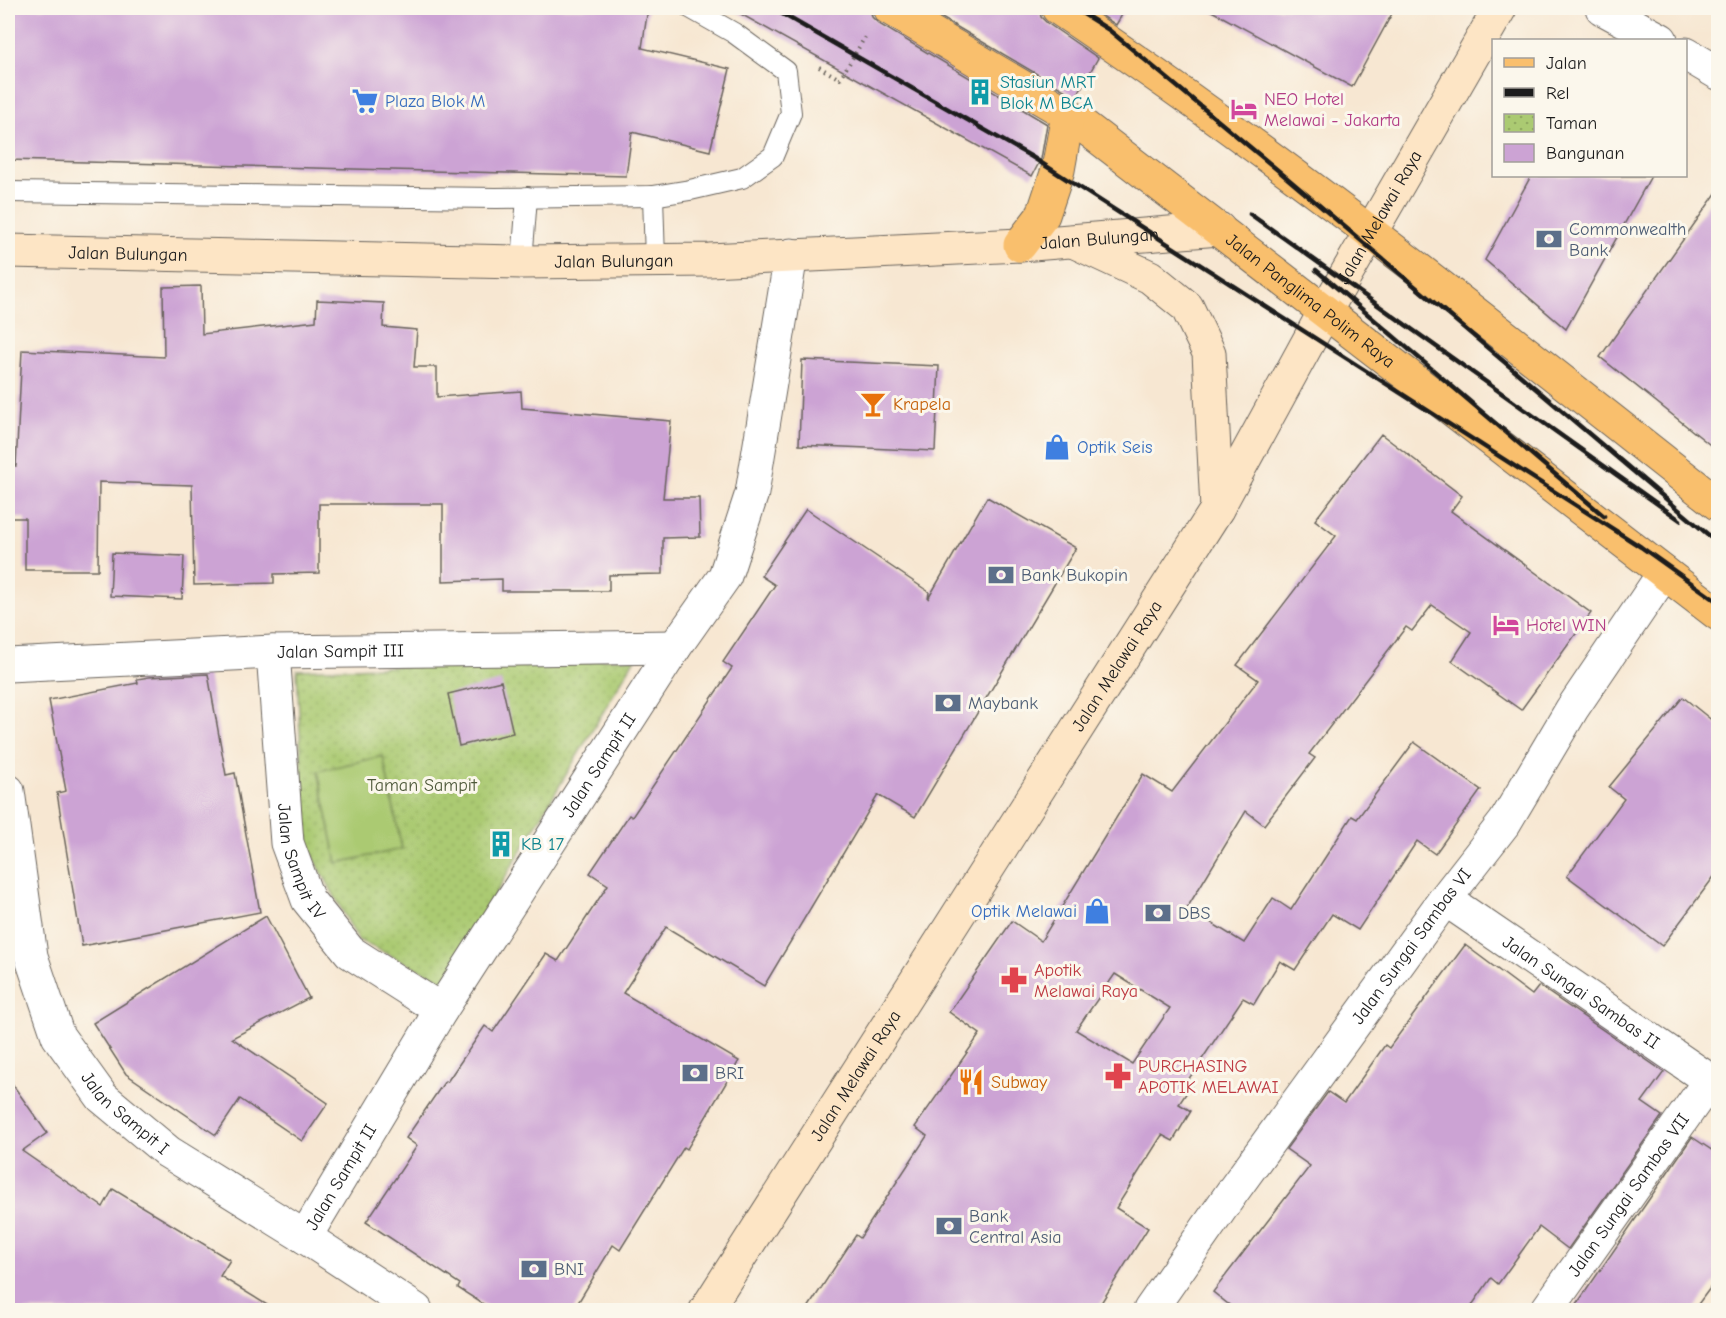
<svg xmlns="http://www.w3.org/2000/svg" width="1726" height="1318" font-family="'Comic Neue',sans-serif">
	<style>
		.park { fill: url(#park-dots); stroke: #647347; stroke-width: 1.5 }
		.pitch { fill: #abca72; stroke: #647347; stroke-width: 1.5 }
		.building { fill: #cca3d4; fill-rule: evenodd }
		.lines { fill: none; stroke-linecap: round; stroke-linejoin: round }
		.lane-casing { stroke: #69635c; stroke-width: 22 }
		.street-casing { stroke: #69635c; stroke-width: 35 }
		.secondary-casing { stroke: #69635c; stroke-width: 35 }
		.primary-casing { stroke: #69635c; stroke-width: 35 }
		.path { stroke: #69635c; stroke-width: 4; stroke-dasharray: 1.5 4.5; stroke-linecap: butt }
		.lane { stroke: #fff; stroke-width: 20 }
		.street { stroke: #fff; stroke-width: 33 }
		.secondary { stroke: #fde5c5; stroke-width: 33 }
		.primary { stroke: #f9bf6d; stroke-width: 33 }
		.rail { stroke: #1c1c1c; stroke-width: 4.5 }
		.labels { text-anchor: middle; stroke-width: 6; stroke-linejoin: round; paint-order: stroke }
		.culture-label { font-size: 18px; fill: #0d838f; stroke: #fbf7ec; text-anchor: start }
		.hotel-label { font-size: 18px; fill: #b23c85; stroke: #fbf7ec; text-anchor: start }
		.shop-label { font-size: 18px; fill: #366cbe; stroke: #fbf7ec; text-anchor: start }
		.street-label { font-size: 18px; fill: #1c1c1c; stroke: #fbf7ec }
		.service-label { font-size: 18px; fill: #4e5e75; stroke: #fbf7ec; text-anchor: start }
		.food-label { font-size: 18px; fill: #c56008; stroke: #fbf7ec; text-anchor: start }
		.park-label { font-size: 18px; fill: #4e593a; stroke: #fbf7ec }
		.health-label { font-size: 18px; fill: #be3a42; stroke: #fbf7ec; text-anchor: start }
	</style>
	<defs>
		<pattern id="park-dots" width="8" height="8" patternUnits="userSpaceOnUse" patternTransform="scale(1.5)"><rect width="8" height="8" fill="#abca72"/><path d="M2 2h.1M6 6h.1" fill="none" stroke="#93ad62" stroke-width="1.8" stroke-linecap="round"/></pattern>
	</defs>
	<rect width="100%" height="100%" fill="#fbf7ec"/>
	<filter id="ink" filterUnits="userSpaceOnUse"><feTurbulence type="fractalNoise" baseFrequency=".0167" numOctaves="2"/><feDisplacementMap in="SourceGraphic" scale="12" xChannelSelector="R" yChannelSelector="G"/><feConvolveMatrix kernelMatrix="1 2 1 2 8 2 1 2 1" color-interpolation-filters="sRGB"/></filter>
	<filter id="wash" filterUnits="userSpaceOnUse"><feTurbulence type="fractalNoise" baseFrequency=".008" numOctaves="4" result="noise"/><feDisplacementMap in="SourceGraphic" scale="24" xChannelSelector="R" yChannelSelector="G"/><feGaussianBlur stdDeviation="1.35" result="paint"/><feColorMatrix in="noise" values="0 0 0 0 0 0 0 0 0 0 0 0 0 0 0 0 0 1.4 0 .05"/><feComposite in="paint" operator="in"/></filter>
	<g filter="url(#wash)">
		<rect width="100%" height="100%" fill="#f7e7d2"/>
		<!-- park -->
		<path class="park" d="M635 658 444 981 358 940 305 841 297 670Z"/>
		<!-- pitch -->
		<path class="pitch" d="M383 756 402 849 337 863 318 771Z"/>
		<g id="blocks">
			<!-- building -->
			<g class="building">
				<path d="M8 8H648L642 48 730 69 710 151 632 132 626 176 8 160Z"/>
				<path d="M730 8H870L872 17 879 24 1047 124 1041 159 1032 176Z"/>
				<path d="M925 8H1039L1041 17 1047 23 1098 58 1076 97Z"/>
				<path d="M1090 8H1126L1116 25Z"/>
				<path d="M1206 8H1395L1352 87Z"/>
				<path d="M1531 176H1651L1566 329 1485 260Z"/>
				<path d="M1719 189V452L1600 357Z"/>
				<path d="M201 286 202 334 316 321 317 300 384 303 383 327 417 330 414 367H437V397L521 391 522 408 671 421 663 498H699L700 537 663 538V574L609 575V591H502V579L443 581V504H319V573L274 574V583L194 585 192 485 99 482 98 570H25V518H8V466H16L22 350 164 357 163 287Z"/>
				<path d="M802 360 939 366 935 451 799 445Z"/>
				<path d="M1381 434 1462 496 1451 511 1591 613 1521 710 1452 661 1471 632 1432 605 1412 631 1406 627 1309 754 1315 758 1264 825 1246 811 1187 908 1244 943 1273 898 1291 910 1352 816 1357 819 1414 742 1481 790 1435 854 1417 841 1358 930 1332 914 1295 970 1280 961 1254 1004 1243 998 1186 1083 1191 1086 1179 1104 1191 1111 1173 1141 1162 1135 1116 1208 1148 1228 1096 1311H806L856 1235 860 1238 927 1136 915 1127 980 1034 949 1012 1012 921 1041 941 1143 774 1172 792 1258 680 1237 665 1336 536 1315 520ZM1115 974 1170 1008 1132 1064 1076 1030Z"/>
				<path d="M987 497 1076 548 915 817 878 795 764 986 666 927 623 993 739 1061 687 1149 684 1147 620 1250 613 1245 573 1311H494L458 1288 460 1284 366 1222 417 1146 406 1138 445 1081 447 1082 485 1026 493 1032 546 954 558 961 608 885 590 873 629 815 632 817 732 668 723 662 775 585 761 576 806 509 929 592 928 599Z"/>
				<path d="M112 553 184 556 182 599 110 596Z"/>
				<path d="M208 674 226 775 235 773 260 912 82 946 57 793 66 791 49 700 138 683 137 679 149 677Z"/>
				<path d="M501 681 513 733 459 746 448 694Z"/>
				<path d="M1683 697 1719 726V870L1662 946 1567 876 1624 799 1609 787Z"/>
				<path d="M266 916 309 998 232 1038 328 1103 302 1141 240 1099 216 1135 126 1074 93 1023Z"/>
				<path d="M1465 945 1532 995 1539 986 1664 1072 1642 1102 1662 1116 1568 1249 1539 1227 1498 1284 1491 1278 1468 1311H1237L1213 1292 1310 1166 1286 1149 1328 1092 1344 1103 1385 1045 1389 1048Z"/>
				<path d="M8 1078 47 1133 22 1151 103 1207 113 1189 230 1260 220 1276 277 1311H8Z"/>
				<path d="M1692 1137 1719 1155V1276L1693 1311H1572Z"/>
			</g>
		</g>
	</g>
	<g filter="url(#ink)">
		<use href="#blocks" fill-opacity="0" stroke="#69635c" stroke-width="1.5"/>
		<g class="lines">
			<!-- lane casing -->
			<g class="lane-casing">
				<g id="lane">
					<path d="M8 192 496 198 653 196 690 190 742 178 773 156 791 113 786 71 734 33 690 8"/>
					<path d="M653 196 655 260"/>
					<path d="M522 262 527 197"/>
				</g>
			</g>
			<!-- street casing -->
			<g class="street-casing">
				<g id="street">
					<path d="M1602 8 1661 40"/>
					<path d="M1686 54 1718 73"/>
					<path id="s1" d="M273 652 287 843 308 900 350 952 441 1010"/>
					<path id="s2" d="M8 665 273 652 675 647"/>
					<path id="s3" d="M8 791 31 956 58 1036 102 1097 168 1152 305 1237 416 1310"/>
					<path id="s4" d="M1445 899 1718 1086"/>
					<path id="s5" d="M305 1237 441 1010 675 647 725 576 752 493 791 255"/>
					<path id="s6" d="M1150 1310 1233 1191 1445 899 1505 822 1572 709 1664 573"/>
					<path id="s7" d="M1547 1310 1710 1080"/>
				</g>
			</g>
			<!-- secondary casing -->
			<g class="secondary-casing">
				<g id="secondary">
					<path d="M1075 242 1150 277 1187 307 1209 353 1217 509"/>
					<path id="s8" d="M8 251 522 262 709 260 1020 245 1219 229"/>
					<path id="s9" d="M706 1310 1217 509 1324 313 1500 8"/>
				</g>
			</g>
			<!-- primary casing -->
			<g class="primary-casing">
				<g id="primary">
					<path id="s10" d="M889 8 1068 114 1718 614"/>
					<path d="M1058 8C1287 161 1502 334 1718 504"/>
					<path d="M1020 245 1043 215 1058 170 1068 114"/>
				</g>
			</g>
			<!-- path -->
			<path class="path" d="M819 67 840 79 865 37"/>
			<!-- lane -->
			<use href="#lane" class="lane"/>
			<!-- street -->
			<use href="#street" class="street"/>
			<!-- secondary -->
			<use href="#secondary" class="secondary"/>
			<!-- primary -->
			<use href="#primary" class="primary"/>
			<!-- rail -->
			<g class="rail">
				<path d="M772 8 1032 157 1641 547 1718 602"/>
				<path d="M1074 8 1109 30 1280 172 1718 543"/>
				<path d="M1250 214 1680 520"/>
				<path d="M1316 270 1604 516"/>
			</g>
		</g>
	</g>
	<!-- icons -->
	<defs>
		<g id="building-bare" transform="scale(2.07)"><path d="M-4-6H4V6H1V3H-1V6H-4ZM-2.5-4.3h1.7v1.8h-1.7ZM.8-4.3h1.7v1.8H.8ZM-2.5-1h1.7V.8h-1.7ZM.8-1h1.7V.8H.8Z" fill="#0f9aa8" stroke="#fbf7ec" stroke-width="2.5" paint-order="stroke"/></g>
		<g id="supermarket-bare" transform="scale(2.07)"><path d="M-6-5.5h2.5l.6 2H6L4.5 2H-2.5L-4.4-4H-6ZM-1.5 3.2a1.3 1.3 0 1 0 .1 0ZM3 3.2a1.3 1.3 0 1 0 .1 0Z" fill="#3f7fe0" stroke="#fbf7ec" stroke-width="2.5" paint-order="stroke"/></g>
		<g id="hotel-bare" transform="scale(2.07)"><path d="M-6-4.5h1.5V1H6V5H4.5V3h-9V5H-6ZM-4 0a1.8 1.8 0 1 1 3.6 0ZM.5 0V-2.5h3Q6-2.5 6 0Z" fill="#d1479c" stroke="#fbf7ec" stroke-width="2.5" paint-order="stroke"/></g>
		<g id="bank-bare" transform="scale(2.07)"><path d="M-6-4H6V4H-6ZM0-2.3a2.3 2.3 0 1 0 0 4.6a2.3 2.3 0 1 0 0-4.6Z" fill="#5c6f8a" stroke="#fbf7ec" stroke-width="2.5" paint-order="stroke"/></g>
		<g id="bar-bare" transform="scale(2.07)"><path d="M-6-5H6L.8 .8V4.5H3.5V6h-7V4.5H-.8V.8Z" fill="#e8710a" stroke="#fbf7ec" stroke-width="2.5" paint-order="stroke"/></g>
		<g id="shop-bare" transform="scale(2.07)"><path d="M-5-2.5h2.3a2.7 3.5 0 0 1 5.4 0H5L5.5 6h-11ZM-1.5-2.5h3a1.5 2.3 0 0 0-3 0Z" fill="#3f7fe0" stroke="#fbf7ec" stroke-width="2.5" paint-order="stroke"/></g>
		<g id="pharmacy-bare" transform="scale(2.07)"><path d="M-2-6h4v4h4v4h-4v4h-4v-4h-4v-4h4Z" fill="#e0444e" stroke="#fbf7ec" stroke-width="2.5" paint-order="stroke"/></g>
		<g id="restaurant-bare" transform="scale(2.07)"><path d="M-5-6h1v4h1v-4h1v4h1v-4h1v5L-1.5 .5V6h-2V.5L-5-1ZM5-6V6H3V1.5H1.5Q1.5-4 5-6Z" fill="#e8710a" stroke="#fbf7ec" stroke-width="2.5" paint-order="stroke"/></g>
	</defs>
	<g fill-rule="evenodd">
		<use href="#building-bare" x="980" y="92"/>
		<use href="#supermarket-bare" x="365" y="101"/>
		<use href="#hotel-bare" x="1244" y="109"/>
		<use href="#bank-bare" x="1549" y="239"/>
		<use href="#bar-bare" x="873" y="404"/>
		<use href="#shop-bare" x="1057" y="447"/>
		<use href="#bank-bare" x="1001" y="575"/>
		<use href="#hotel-bare" x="1506" y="625"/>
		<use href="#bank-bare" x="948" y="703"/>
		<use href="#building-bare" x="501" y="844"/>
		<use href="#shop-bare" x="1097" y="911"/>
		<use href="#bank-bare" x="1158" y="913"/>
		<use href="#pharmacy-bare" x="1014" y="980"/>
		<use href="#bank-bare" x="695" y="1073"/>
		<use href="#pharmacy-bare" x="1118" y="1076"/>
		<use href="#restaurant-bare" x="971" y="1082"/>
		<use href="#bank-bare" x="949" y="1226"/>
		<use href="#bank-bare" x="534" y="1269"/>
	</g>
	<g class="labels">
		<!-- culture labels -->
		<g class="culture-label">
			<text x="1000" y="88">Stasiun MRT<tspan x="1000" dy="21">Blok M BCA</tspan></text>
			<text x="521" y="850">KB 17</text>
		</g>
		<!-- hotel labels -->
		<g class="hotel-label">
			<text x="1264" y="105">NEO Hotel<tspan x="1264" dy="21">Melawai - Jakarta</tspan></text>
			<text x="1526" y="631">Hotel WIN</text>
		</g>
		<!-- shop labels -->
		<g class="shop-label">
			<text x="385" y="107">Plaza Blok M</text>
			<text x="1077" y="453">Optik Seis</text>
			<text x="1077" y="917" text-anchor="end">Optik Melawai</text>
		</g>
		<!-- street labels -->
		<g class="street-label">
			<text dy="6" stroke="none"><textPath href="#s9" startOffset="1284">Jalan Melawai Raya</textPath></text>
			<text dy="6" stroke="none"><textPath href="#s8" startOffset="1092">Jalan Bulungan</textPath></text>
			<text dy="6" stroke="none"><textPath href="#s8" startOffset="120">Jalan Bulungan</textPath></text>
			<text dy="6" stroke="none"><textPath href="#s8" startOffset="606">Jalan Bulungan</textPath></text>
			<text dy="6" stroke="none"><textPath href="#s10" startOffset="514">Jalan Panglima Polim Raya</textPath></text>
			<text dy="6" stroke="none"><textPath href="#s2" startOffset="333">Jalan Sampit III</textPath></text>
			<text dy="6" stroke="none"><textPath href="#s9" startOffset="764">Jalan Melawai Raya</textPath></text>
			<text dy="6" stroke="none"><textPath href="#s5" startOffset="556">Jalan Sampit II</textPath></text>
			<text dy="6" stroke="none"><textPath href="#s1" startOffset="213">Jalan Sampit IV</textPath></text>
			<text dy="6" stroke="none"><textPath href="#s6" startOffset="448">Jalan Sungai Sambas VI</textPath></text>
			<text dy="6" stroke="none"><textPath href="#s4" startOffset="165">Jalan Sungai Sambas II</textPath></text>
			<text dy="6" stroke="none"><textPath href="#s9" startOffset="278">Jalan Melawai Raya</textPath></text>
			<text dy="6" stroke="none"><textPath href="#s3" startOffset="354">Jalan Sampit I</textPath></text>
			<text dy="6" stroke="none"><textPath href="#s5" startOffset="70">Jalan Sampit II</textPath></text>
			<text dy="6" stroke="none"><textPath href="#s7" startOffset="141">Jalan Sungai Sambas VII</textPath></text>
		</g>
		<!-- service labels -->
		<g class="service-label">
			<text x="1569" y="235">Commonwealth<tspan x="1569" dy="21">Bank</tspan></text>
			<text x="1021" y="581">Bank Bukopin</text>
			<text x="968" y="709">Maybank</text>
			<text x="1178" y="919">DBS</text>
			<text x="715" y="1079">BRI</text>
			<text x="969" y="1222">Bank<tspan x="969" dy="21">Central Asia</tspan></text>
			<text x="554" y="1275">BNI</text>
		</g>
		<!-- food labels -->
		<g class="food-label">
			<text x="893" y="410">Krapela</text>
			<text x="991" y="1088">Subway</text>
		</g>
		<!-- park labels -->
		<g class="park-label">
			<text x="422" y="791">Taman Sampit</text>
		</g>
		<!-- health labels -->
		<g class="health-label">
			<text x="1034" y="976">Apotik<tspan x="1034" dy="21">Melawai Raya</tspan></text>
			<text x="1138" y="1072">PURCHASING<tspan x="1138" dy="21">APOTIK MELAWAI</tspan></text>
		</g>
	</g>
	<!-- margin -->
	<rect width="1726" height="1318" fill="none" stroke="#fbf7ec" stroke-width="30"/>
	<!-- legend -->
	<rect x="1492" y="39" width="195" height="138" fill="#fbf7ec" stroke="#a29f99" stroke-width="1.5"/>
	<rect x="1504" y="58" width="30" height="9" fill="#f9bf6d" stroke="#a29f99" stroke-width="1.5"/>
	<text x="1546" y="69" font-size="18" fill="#1c1c1c">Jalan</text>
	<rect x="1504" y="88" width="30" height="9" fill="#1c1c1c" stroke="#a29f99" stroke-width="1.5"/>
	<text x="1546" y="99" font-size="18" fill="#1c1c1c">Rel</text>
	<rect x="1504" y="114" width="30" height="18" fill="url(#park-dots)" stroke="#a29f99" stroke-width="1.5"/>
	<text x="1546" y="129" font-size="18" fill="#1c1c1c">Taman</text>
	<rect x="1504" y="144" width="30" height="18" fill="#cca3d4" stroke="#a29f99" stroke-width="1.5"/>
	<text x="1546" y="159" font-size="18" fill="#1c1c1c">Bangunan</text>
</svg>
